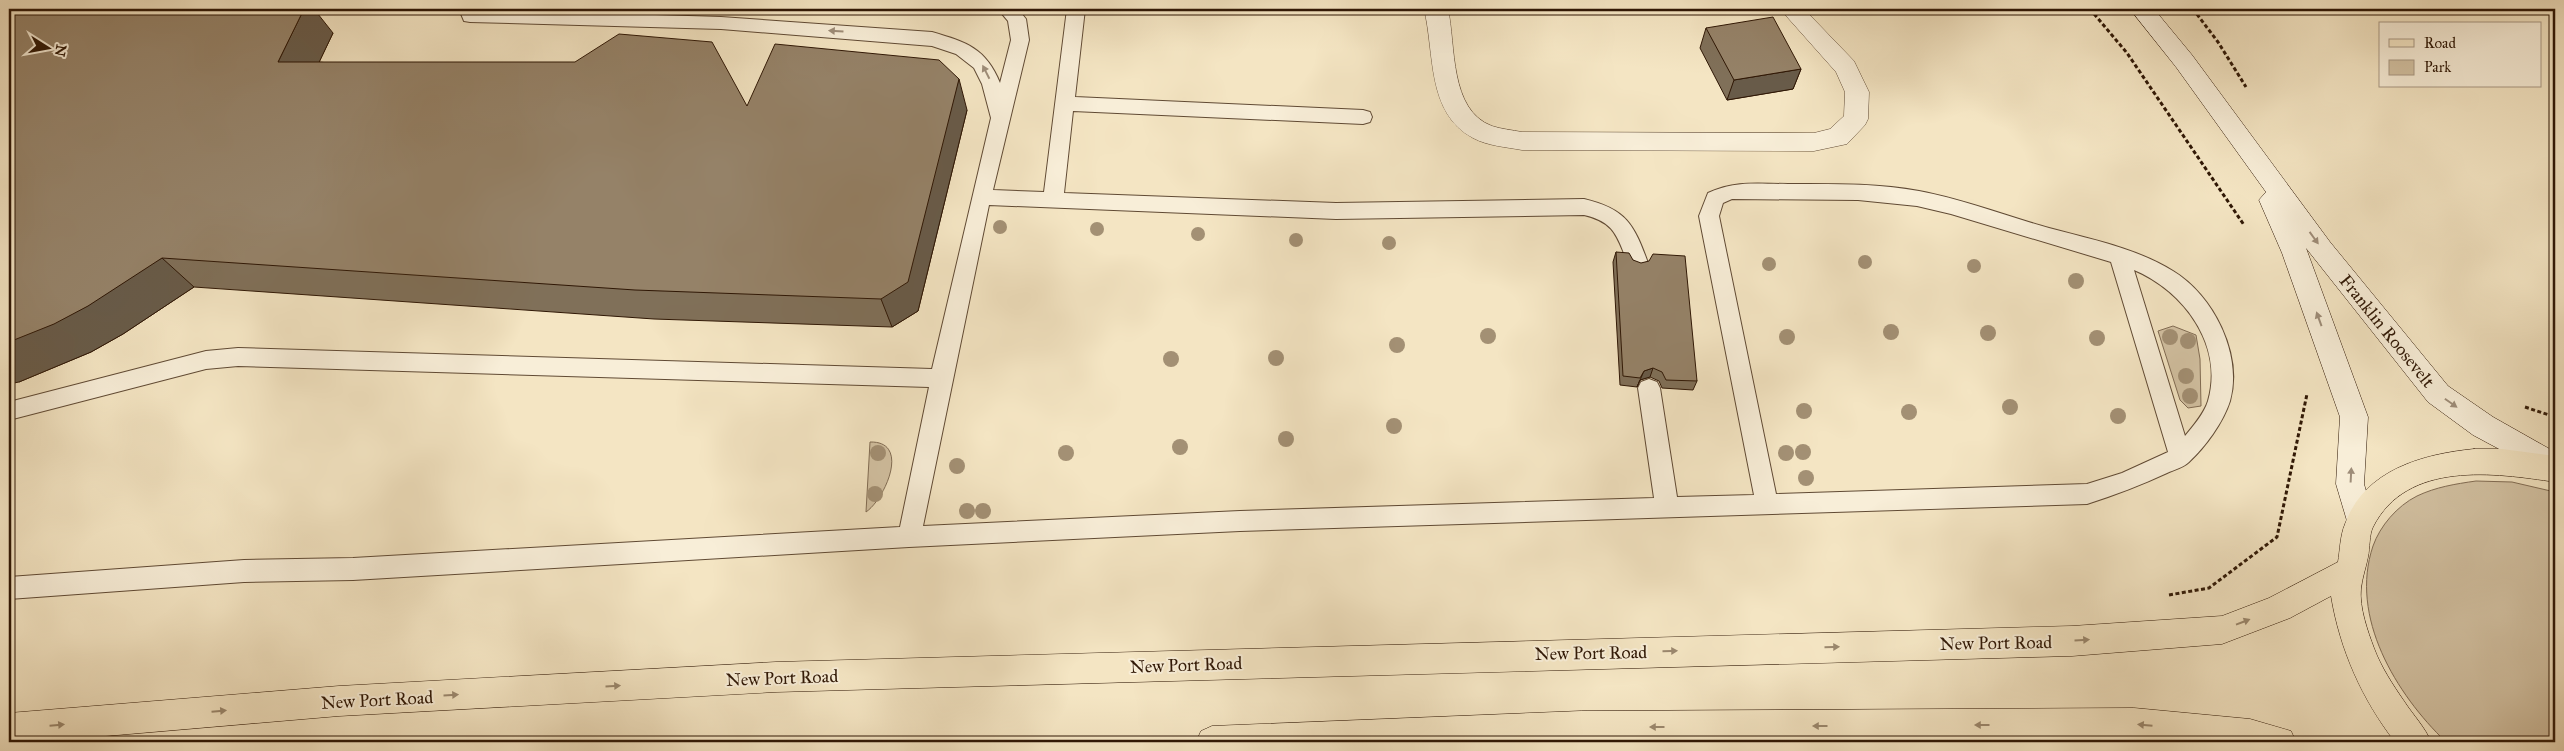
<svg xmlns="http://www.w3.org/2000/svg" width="2564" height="751" font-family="'IM FELL Great Primer',serif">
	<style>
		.green { fill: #d3c2a3; stroke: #816c54 }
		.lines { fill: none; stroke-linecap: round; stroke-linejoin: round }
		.lane-casing { stroke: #604a34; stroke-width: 2 }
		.street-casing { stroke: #604a34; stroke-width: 1 }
		.secondary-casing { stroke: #2f1705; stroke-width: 1 }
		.primary-casing { stroke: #2f1705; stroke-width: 1 }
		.path { stroke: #2f1705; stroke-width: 3; stroke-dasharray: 4 2.5; stroke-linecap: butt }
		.lane { fill: #f8eed8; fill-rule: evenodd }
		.street { fill: #f8eed8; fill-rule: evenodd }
		.secondary { fill: #f8eed8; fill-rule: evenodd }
		.primary { fill: #f4e5c3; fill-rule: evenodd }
		.tree { fill: #a39074 }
		.wall { fill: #807059; stroke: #2f1705 }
		.shaded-wall { fill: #685b49; stroke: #2f1705 }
		.building { fill: #958268; stroke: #2f1705 }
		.oneway { fill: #9e8d79 }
		.oneway2 { fill: #9b886e }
		.labels { text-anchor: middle; stroke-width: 4; stroke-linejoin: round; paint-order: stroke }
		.street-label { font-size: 18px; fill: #2f1705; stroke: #f8eed8 }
	</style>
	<rect width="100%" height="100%" fill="#f4e5c3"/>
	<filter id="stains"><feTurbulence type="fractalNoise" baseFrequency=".004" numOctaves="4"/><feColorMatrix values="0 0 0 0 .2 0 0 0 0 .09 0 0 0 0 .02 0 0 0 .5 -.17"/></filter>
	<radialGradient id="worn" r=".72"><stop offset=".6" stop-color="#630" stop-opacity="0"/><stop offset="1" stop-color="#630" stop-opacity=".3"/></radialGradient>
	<!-- green -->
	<g class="green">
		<path d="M2173 326 2196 335 2200 359 2201 406 2188 408 2180 400 2158 331Z"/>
		<path d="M870 442C911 441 885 499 866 512Z"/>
		<path d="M2476 481 2512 482 2555 492V742H2446C2396 694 2349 617 2373 546 2380 526 2397 506 2417 496 2436 487 2455 484 2476 481Z"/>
	</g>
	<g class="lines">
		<!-- lane casing -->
		<g class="lane-casing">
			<path id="lane" d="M459 9 721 17 932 32C966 42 986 48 1000 83L1011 40 1008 21 998 9H1018L1026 19 1029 40 993 190 1044 192 1067 9H1085L1075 97 1363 110 1370 112 1372 117 1370 122 1363 124 1073 111 1064 193 1336 203 1584 199C1626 209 1634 224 1648 263L1645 269 1638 271 1631 269C1617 241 1619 223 1584 215L1336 219 989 205 923 526 1240 511 1654 498 1638 388 1641 382 1649 379 1657 382 1660 388 1677 497 1754 495 1699 216 1708 193C1736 180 1758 184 1788 184 1831 184 1876 183 1919 191 1963 199 2006 216 2049 228 2090 239 2136 248 2173 271 2213 295 2243 354 2230 401 2223 423 2205 447 2189 462 2184 467 2174 470 2167 473 2141 485 2115 495 2087 504L1240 531 909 547 353 580 244 582 9 599V577L244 560 353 558 900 527 929 387 238 366 206 369 9 420V402L206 351 238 348 932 369 991 118 982 84 974 68 956 54 932 46 721 29 470 22 464 21ZM1732 199 1858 200 1917 206 1951 214 2111 262 2168 452 2122 473 2087 484 1776 494 1719 216 1723 203ZM2134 270C2184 291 2224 345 2208 401 2204 414 2193 426 2185 436Z"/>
		</g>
		<!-- street casing -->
		<g class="street-casing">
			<path id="street" d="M1424 9H1448C1456 45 1449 110 1492 126 1501 129 1512 130 1522 132L1814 133 1830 129 1844 116 1845 92 1836 72 1780 9H1804L1854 61 1869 92 1868 119 1865 125 1847 144 1814 151 1522 150C1506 147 1488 146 1473 138 1426 113 1435 53 1424 9Z"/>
		</g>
		<!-- secondary casing -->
		<g class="secondary-casing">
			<path id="secondary" d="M2130 9H2154L2192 55 2330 242 2448 386 2493 417 2555 452V479L2473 435 2428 402 2306 248 2368 417 2364 484 2375 522 2370 531 2360 535 2350 531 2336 484 2340 417 2282 253 2259 200 2266 192 2176 67Z"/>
		</g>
		<!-- primary casing -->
		<g class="primary-casing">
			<g id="primary">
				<path d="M2474 449H2502L2555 456V482C2495 473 2407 460 2373 527 2369 535 2370 548 2368 557 2366 568 2362 578 2361 589 2359 607 2368 632 2374 648 2381 667 2393 685 2404 701 2413 715 2425 727 2431 742H2395C2362 699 2340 650 2331 596L2290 618 2222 644 2072 656 776 692 339 716 36 742H9V713L339 686 776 662 2072 626 2222 616 2269 598 2338 562C2340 550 2340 536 2345 524 2364 470 2423 454 2474 449Z"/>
				<path d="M2134 708 2250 719 2291 731 2296 742H2163L2134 740 1196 742 1201 731 1212 726 1581 711Z"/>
			</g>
		</g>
		<!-- path -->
		<g class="path">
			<path d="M2090 9 2127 53 2244 225"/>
			<path d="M2193 9 2218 42 2246 87"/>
			<path d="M2525 407 2555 417"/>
			<path d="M2169 595 2209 588 2277 537 2307 394"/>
		</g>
		<!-- lane -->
		<use href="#lane" class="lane"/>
		<!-- street -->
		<use href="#street" class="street"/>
		<!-- secondary -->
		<use href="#secondary" class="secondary"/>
		<!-- primary -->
		<use href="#primary" class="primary"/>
	</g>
	<!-- trees -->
	<g class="tree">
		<circle cx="1000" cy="227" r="7"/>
		<circle cx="1097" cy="229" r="7"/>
		<circle cx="1198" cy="234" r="7"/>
		<circle cx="1296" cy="240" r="7"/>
		<circle cx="1389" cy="243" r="7"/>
		<circle cx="1865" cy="262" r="7"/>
		<circle cx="1769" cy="264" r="7"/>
		<circle cx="1974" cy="266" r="7"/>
		<circle cx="2076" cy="281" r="8"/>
		<circle cx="1891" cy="332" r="8"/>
		<circle cx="1988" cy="333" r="8"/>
		<circle cx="1488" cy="336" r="8"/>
		<circle cx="1787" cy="337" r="8"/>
		<circle cx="2170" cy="337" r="8"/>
		<circle cx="2097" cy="338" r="8"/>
		<circle cx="2188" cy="341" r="8"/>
		<circle cx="1397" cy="345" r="8"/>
		<circle cx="1276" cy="358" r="8"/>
		<circle cx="1171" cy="359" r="8"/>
		<circle cx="2186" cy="376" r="8"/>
		<circle cx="2190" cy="396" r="8"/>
		<circle cx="2010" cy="407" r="8"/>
		<circle cx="1804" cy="411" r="8"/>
		<circle cx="1909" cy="412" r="8"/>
		<circle cx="2118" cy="416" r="8"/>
		<circle cx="1394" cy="426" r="8"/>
		<circle cx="1286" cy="439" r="8"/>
		<circle cx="1180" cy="447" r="8"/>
		<circle cx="1803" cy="452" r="8"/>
		<circle cx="878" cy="453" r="8"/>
		<circle cx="1066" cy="453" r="8"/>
		<circle cx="1786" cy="453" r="8"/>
		<circle cx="957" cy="466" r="8"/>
		<circle cx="1806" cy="478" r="8"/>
		<circle cx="875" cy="494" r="8"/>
		<circle cx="967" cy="511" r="8"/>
		<circle cx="983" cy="511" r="8"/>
	</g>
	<!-- wall -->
	<g class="wall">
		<path d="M1706 28 1801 69 1793 89 1727 100 1700 48Z"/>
		<path d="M333 33 319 62 747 106 967 110 918 311 892 327 654 319 194 287 123 334 91 352 19 382Z"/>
		<path d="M1616 252 1633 260 1697 381 1693 390 1662 388 1659 381 1650 377 1640 380 1637 387 1620 385 1613 262Z"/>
	</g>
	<!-- shaded-wall -->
	<g class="shaded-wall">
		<path d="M304 9H314L333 33 304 94 278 62Z"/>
		<path d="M1801 69 1793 89 1727 100 1734 80Z"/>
		<path d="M959 79 967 110 918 311 892 327 881 299Z"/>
		<path d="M162 258 194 287 123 334 91 352 19 382 9 384V342Z"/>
		<path d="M1653 368 1650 377 1640 380 1637 387 1644 371Z"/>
	</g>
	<!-- building -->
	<g class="building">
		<path d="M9 9H304L278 62H575L619 34 712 42 747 106 775 44 939 60 959 79 908 282 881 299 635 290 162 258 88 306 54 324 9 342Z"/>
		<path d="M1773 17 1801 69 1734 80 1706 28Z"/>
		<path d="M1616 252 1629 253 1633 260 1641 263 1649 261 1653 254 1685 256 1697 381 1666 380 1662 372 1653 368 1644 371 1640 378 1623 376Z"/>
	</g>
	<!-- one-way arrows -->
	<defs><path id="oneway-solid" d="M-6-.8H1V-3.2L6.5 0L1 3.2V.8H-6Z" transform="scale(1.25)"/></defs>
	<g class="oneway">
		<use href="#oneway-solid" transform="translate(836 31) rotate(-176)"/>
		<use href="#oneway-solid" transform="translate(986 72) rotate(-117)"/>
		<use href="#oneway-solid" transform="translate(2314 238) rotate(54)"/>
		<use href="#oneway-solid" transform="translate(2319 319) rotate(-110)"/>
		<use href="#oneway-solid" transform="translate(2451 403) rotate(35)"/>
		<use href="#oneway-solid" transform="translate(2351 475) rotate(-87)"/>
	</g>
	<g class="oneway2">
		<use href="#oneway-solid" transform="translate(2243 622) rotate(-21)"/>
		<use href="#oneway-solid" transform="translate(2082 640) rotate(-4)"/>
		<use href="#oneway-solid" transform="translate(1832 647) rotate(-1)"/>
		<use href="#oneway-solid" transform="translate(1670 651) rotate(-1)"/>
		<use href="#oneway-solid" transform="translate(613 686) rotate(-3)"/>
		<use href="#oneway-solid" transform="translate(451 695) rotate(-3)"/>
		<use href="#oneway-solid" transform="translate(219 711) rotate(-5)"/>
		<use href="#oneway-solid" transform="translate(57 725) rotate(-5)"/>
		<use href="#oneway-solid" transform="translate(1982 725) rotate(180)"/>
		<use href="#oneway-solid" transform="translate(2145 725) rotate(-175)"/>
		<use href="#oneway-solid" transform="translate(1820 726) rotate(180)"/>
		<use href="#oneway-solid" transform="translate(1657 727) rotate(180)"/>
	</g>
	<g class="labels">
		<!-- street labels -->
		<g class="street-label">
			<text transform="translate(2387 331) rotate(51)" y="6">Franklin Roosevelt</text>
			<text transform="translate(1996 643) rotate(-1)" y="6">New Port Road</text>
			<text transform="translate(1591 653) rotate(-1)" y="6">New Port Road</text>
			<text transform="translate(1186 665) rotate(-2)" y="6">New Port Road</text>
			<text transform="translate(782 678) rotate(-2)" y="6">New Port Road</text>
			<text transform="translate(377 700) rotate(-3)" y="6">New Port Road</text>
		</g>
	</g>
	<!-- margin -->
	<rect width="2564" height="751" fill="none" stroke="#f4e5c3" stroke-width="30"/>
	<rect x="10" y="10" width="2544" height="731" fill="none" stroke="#2f1705" stroke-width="2.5"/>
	<rect x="15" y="15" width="2534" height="721" fill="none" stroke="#2f1705"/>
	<!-- legend -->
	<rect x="2379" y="22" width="162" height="65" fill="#f8eed8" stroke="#a89884"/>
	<rect x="2389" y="39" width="25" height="8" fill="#f4e5c3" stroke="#a89884"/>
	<text x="2424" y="48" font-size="15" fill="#2f1705">Road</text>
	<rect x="2389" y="60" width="25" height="15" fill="#d3c2a3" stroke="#a89884"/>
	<text x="2424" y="72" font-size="15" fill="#2f1705">Park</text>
	<!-- north arrow -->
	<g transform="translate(48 48) rotate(101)" stroke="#f8eed8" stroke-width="4" paint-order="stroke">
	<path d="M0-4L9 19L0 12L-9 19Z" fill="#2f1705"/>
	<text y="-8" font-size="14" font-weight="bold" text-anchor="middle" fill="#2f1705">N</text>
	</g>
	<rect width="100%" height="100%" filter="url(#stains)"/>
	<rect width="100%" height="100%" fill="url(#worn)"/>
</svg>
